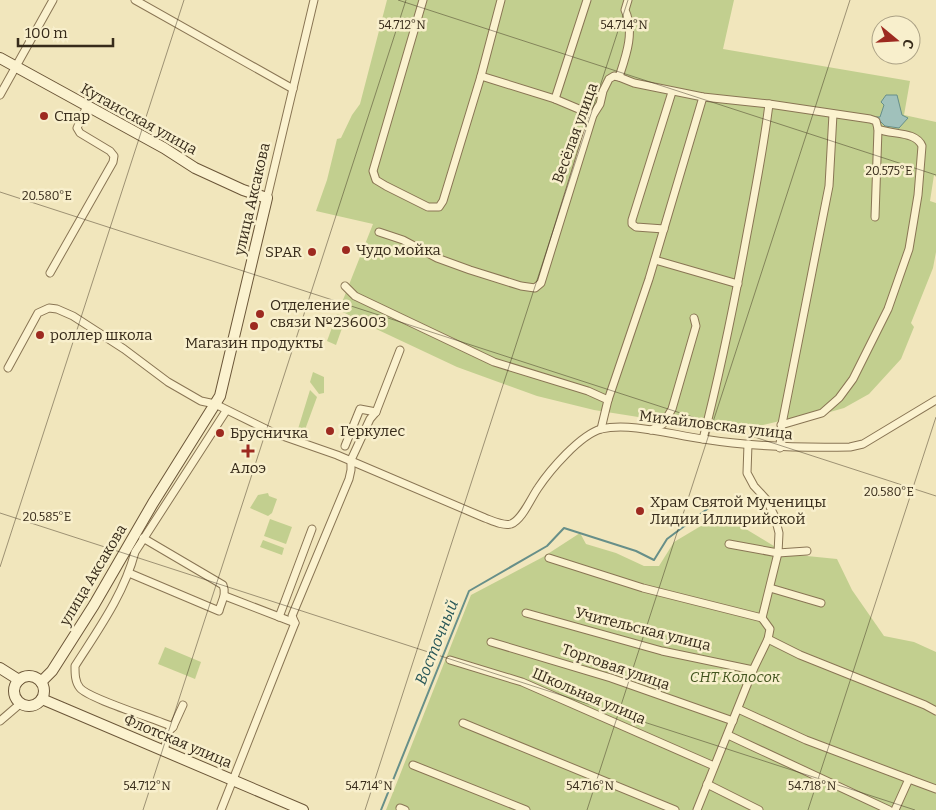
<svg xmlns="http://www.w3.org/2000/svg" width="936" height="810" font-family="Bitter,serif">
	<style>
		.green { fill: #c2cf8f }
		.water { fill: #a0c1bb; stroke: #678f89 }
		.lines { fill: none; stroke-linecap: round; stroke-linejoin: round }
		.stream { stroke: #678f89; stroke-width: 2 }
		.street-casing { stroke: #897554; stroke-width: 9 }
		.secondary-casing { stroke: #6b5638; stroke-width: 12 }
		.street { stroke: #fbf2cf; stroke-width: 7 }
		.secondary { stroke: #fbf2cf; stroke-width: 10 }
		.ticks { fill: none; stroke: #372b1a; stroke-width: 1; stroke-opacity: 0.45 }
		.poi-dot { fill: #9d2a20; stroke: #f8efcc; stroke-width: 2 }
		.labels { text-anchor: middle; stroke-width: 5; stroke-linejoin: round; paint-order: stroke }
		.poi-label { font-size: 15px; fill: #372b1a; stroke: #f8efcc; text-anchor: start }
		.street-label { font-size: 15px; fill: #372b1a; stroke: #f8efcc }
		.park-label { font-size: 15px; font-style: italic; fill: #43551f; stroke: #f8efcc }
		.water-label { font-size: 16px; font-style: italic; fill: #285758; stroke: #f8efcc }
		.ticks-label { font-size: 12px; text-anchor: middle; fill: #372b1a; stroke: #f8efcc; stroke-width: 5; stroke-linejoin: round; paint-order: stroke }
	</style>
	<rect width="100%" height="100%" fill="#f1e6bc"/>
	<!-- green -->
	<g class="green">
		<path d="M387 0H734L723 49 910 81 904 115 936 122V177L934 175 930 201 936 203V252L933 268 911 323 914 327 901 359 869 394 844 408 830 412 814 413 733 432 594 410 537 396 457 367 374 328 339 310 373 224 316 211 327 180 337 139 341 138 352 115 360 104Z"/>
		<path d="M337 314 346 317 336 345 327 341Z"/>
		<path d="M313 372 324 377V393L319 394 310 382Z"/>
		<path d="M310 390 317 397 306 427 307 438 299 435 298 429Z"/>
		<path d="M268 493 269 496 277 499 272 513 268 516 250 508 258 495Z"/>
		<path d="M721 514 787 554 837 559 852 590 884 636 914 642 936 652V810H386L471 595 543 557 580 533 586 544 616 553 644 566H659L674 542Z"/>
		<path d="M270 519 292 527 286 544 264 536Z"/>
		<path d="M263 540 284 548 282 555 260 547Z"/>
		<path d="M165 647 201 662 195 679 158 664Z"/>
	</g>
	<!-- water -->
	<path class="water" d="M886 95H897L902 115 908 118 899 128 885 126 876 117H880L884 105 881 102Z"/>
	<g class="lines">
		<!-- stream -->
		<path class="stream" d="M381 810 469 591 547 546 564 528 636 551 654 560 667 539 718 501"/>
		<!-- street casing -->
		<g class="street-casing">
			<g id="street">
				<path d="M135 0 293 89"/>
				<path d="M423 0 373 171 376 180 386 186 428 207H439L443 201 481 76 501 0"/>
				<path d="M481 76 555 99 593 115"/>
				<path d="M619 77C626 56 635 32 625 10L628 0"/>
				<path d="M0 95 53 0"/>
				<path d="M555 99 587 0"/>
				<path d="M267 198 314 0"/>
				<path d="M875 217 878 129"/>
				<path d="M664 229 636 227 632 224V220L672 92"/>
				<path d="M379 232 403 240 437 258 470 270 521 286 535 288 541 283 593 115 600 104 603 91 609 79 614 76 619 77 634 83 703 97 769 104 870 119 876 121 878 129C892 135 916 131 922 146L918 195 909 249 888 309 853 379 839 398 822 413 781 425"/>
				<path d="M655 260 738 284"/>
				<path d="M50 273 113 162 114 156 110 151 80 133 77 128 87 106"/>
				<path d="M345 286 355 296 494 362 588 391 608 400"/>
				<path d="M8 368 38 313 49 308 57 309 73 316 124 349 168 382 201 401 215 404 274 433 337 455 485 518C493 521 503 526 511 524 522 520 531 498 538 488 550 470 580 435 601 429 630 422 673 435 703 439 753 447 800 448 850 447L863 444 936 400"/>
				<path d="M601 429 608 400 649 279 703 97"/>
				<path d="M651 430 663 424 672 409 696 326 694 318"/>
				<path d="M703 439C719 377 732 314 744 250 753 201 763 153 769 104"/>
				<path d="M345 446 360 409 376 412"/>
				<path d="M780 448 781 429 829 186 833 114"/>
				<path d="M729 544 778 553 807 551"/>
				<path d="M549 558 643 588 762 618"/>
				<path d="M129 573 219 611C221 602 227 595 223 585L143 538"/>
				<path d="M770 588 821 603"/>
				<path d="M225 596 295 623"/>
				<path d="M526 613 662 651 753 670"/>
				<path d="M279 617 312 529"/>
				<path d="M768 639 800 655 925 705 936 711"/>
				<path d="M491 642 611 678 733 721"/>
				<path d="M450 660 522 682 714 766"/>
				<path d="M183 705 173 727C156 719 89 699 80 688 75 682 75 674 75 666 98 630 124 594 135 552L226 411"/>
				<path d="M738 709 806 740 909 779 895 810"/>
				<path d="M0 721 21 703"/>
				<path d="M463 723 675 810"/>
				<path d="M728 735 889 810"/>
				<path d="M164 752 168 732 173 727"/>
				<path d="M413 765 526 810"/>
				<path d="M909 779 936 789"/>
				<path d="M707 784 759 810"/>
				<path d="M400 808 405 810"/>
				<path d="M221 810 295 623 292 616 294 611 349 479 351 470V460L370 419 376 412 400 350"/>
				<path d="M697 810 753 670 768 639 770 629 762 618 778 553 779 533 775 517 766 499 754 486 747 473 748 444"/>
			</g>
		</g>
		<!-- secondary casing -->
		<g class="secondary-casing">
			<g id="secondary">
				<path d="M0 58 164 148 195 168 243 190 267 198 220 396 153 503 94 605 52 671 41 682"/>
				<path d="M0 668 19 680"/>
				<circle cx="29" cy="691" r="15"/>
				<path d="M42 699 303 810"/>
			</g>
		</g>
		<!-- street -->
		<use href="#street" class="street"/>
		<!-- secondary -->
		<use href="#secondary" class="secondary"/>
	</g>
	<!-- ticks -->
	<path class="ticks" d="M398 0 936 175M0 192 936 496M0 513 915 810M0 567 184 0M143 810 406 0M365 810 628 0M587 810 850 0M808 810 936 417"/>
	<!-- markers -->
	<g class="poi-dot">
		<circle cx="44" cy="116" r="5"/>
		<circle cx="346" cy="250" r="5"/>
		<circle cx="312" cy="252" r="5"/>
		<circle cx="260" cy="314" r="5"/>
		<circle cx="254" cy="326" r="5"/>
		<circle cx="40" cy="335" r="5"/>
		<circle cx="330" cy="431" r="5"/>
		<circle cx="220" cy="433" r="5"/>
		<path d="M245.5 443.5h5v5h5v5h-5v5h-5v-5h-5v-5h5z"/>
		<circle cx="640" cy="511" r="5"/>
	</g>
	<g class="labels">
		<!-- poi labels -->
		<g class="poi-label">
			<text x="54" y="121">Спар</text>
			<text x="356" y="255">Чудо мойка</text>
			<text x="302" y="257" text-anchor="end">SPAR</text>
			<text x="270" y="310">Отделение<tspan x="270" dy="17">связи №236003</tspan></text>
			<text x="50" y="340">роллер школа</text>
			<text x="254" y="348" text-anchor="middle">Магазин продукты</text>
			<text x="340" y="436">Геркулес</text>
			<text x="230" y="438">Брусничка</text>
			<text x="248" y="473" text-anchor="middle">Алоэ</text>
			<text x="650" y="507">Храм Святой Мученицы<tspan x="650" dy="17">Лидии Иллирийской</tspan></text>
		</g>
		<!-- street labels -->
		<g class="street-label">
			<text transform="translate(139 119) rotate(29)" y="5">Кутаисская улица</text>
			<text transform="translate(575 133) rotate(-70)" y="5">Весёлая улица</text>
			<text transform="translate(252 199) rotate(-77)" y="5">улица Аксакова</text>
			<text transform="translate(716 425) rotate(7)" y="5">Михайловская улица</text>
			<text transform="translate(93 575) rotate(-59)" y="5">улица Аксакова</text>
			<text transform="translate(643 629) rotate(14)" y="5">Учительская улица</text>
			<text transform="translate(616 667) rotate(19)" y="5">Торговая улица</text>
			<text transform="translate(589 696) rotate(23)" y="5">Школьная улица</text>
			<text transform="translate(178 741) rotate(23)" y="5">Флотская улица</text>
		</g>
		<!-- park labels -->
		<g class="park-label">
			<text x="735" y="682">СНТ Колосок</text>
		</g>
		<!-- water labels -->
		<g class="water-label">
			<text transform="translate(436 642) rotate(-68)" y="6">Восточный</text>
		</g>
	</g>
	<g class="ticks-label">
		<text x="402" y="29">54.712°N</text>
		<text x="624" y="29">54.714°N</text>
		<text x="889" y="175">20.575°E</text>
		<text x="47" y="200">20.580°E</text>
		<text x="889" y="496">20.580°E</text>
		<text x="47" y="521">20.585°E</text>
		<text x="147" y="790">54.712°N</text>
		<text x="369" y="790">54.714°N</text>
		<text x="590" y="790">54.716°N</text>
		<text x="812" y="790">54.718°N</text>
	</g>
	<!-- north arrow -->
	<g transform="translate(896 40) rotate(108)"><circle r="24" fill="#f8efcc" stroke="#aba185"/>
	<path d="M0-4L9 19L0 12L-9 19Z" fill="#9d2a20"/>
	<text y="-8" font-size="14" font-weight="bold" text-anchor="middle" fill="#372b1a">С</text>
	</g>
	<!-- scale -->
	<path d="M18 38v8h95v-8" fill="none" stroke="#372b1a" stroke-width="2.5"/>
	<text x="25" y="38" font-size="15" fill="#372b1a" stroke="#f8efcc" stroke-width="4" paint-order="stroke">100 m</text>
</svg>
